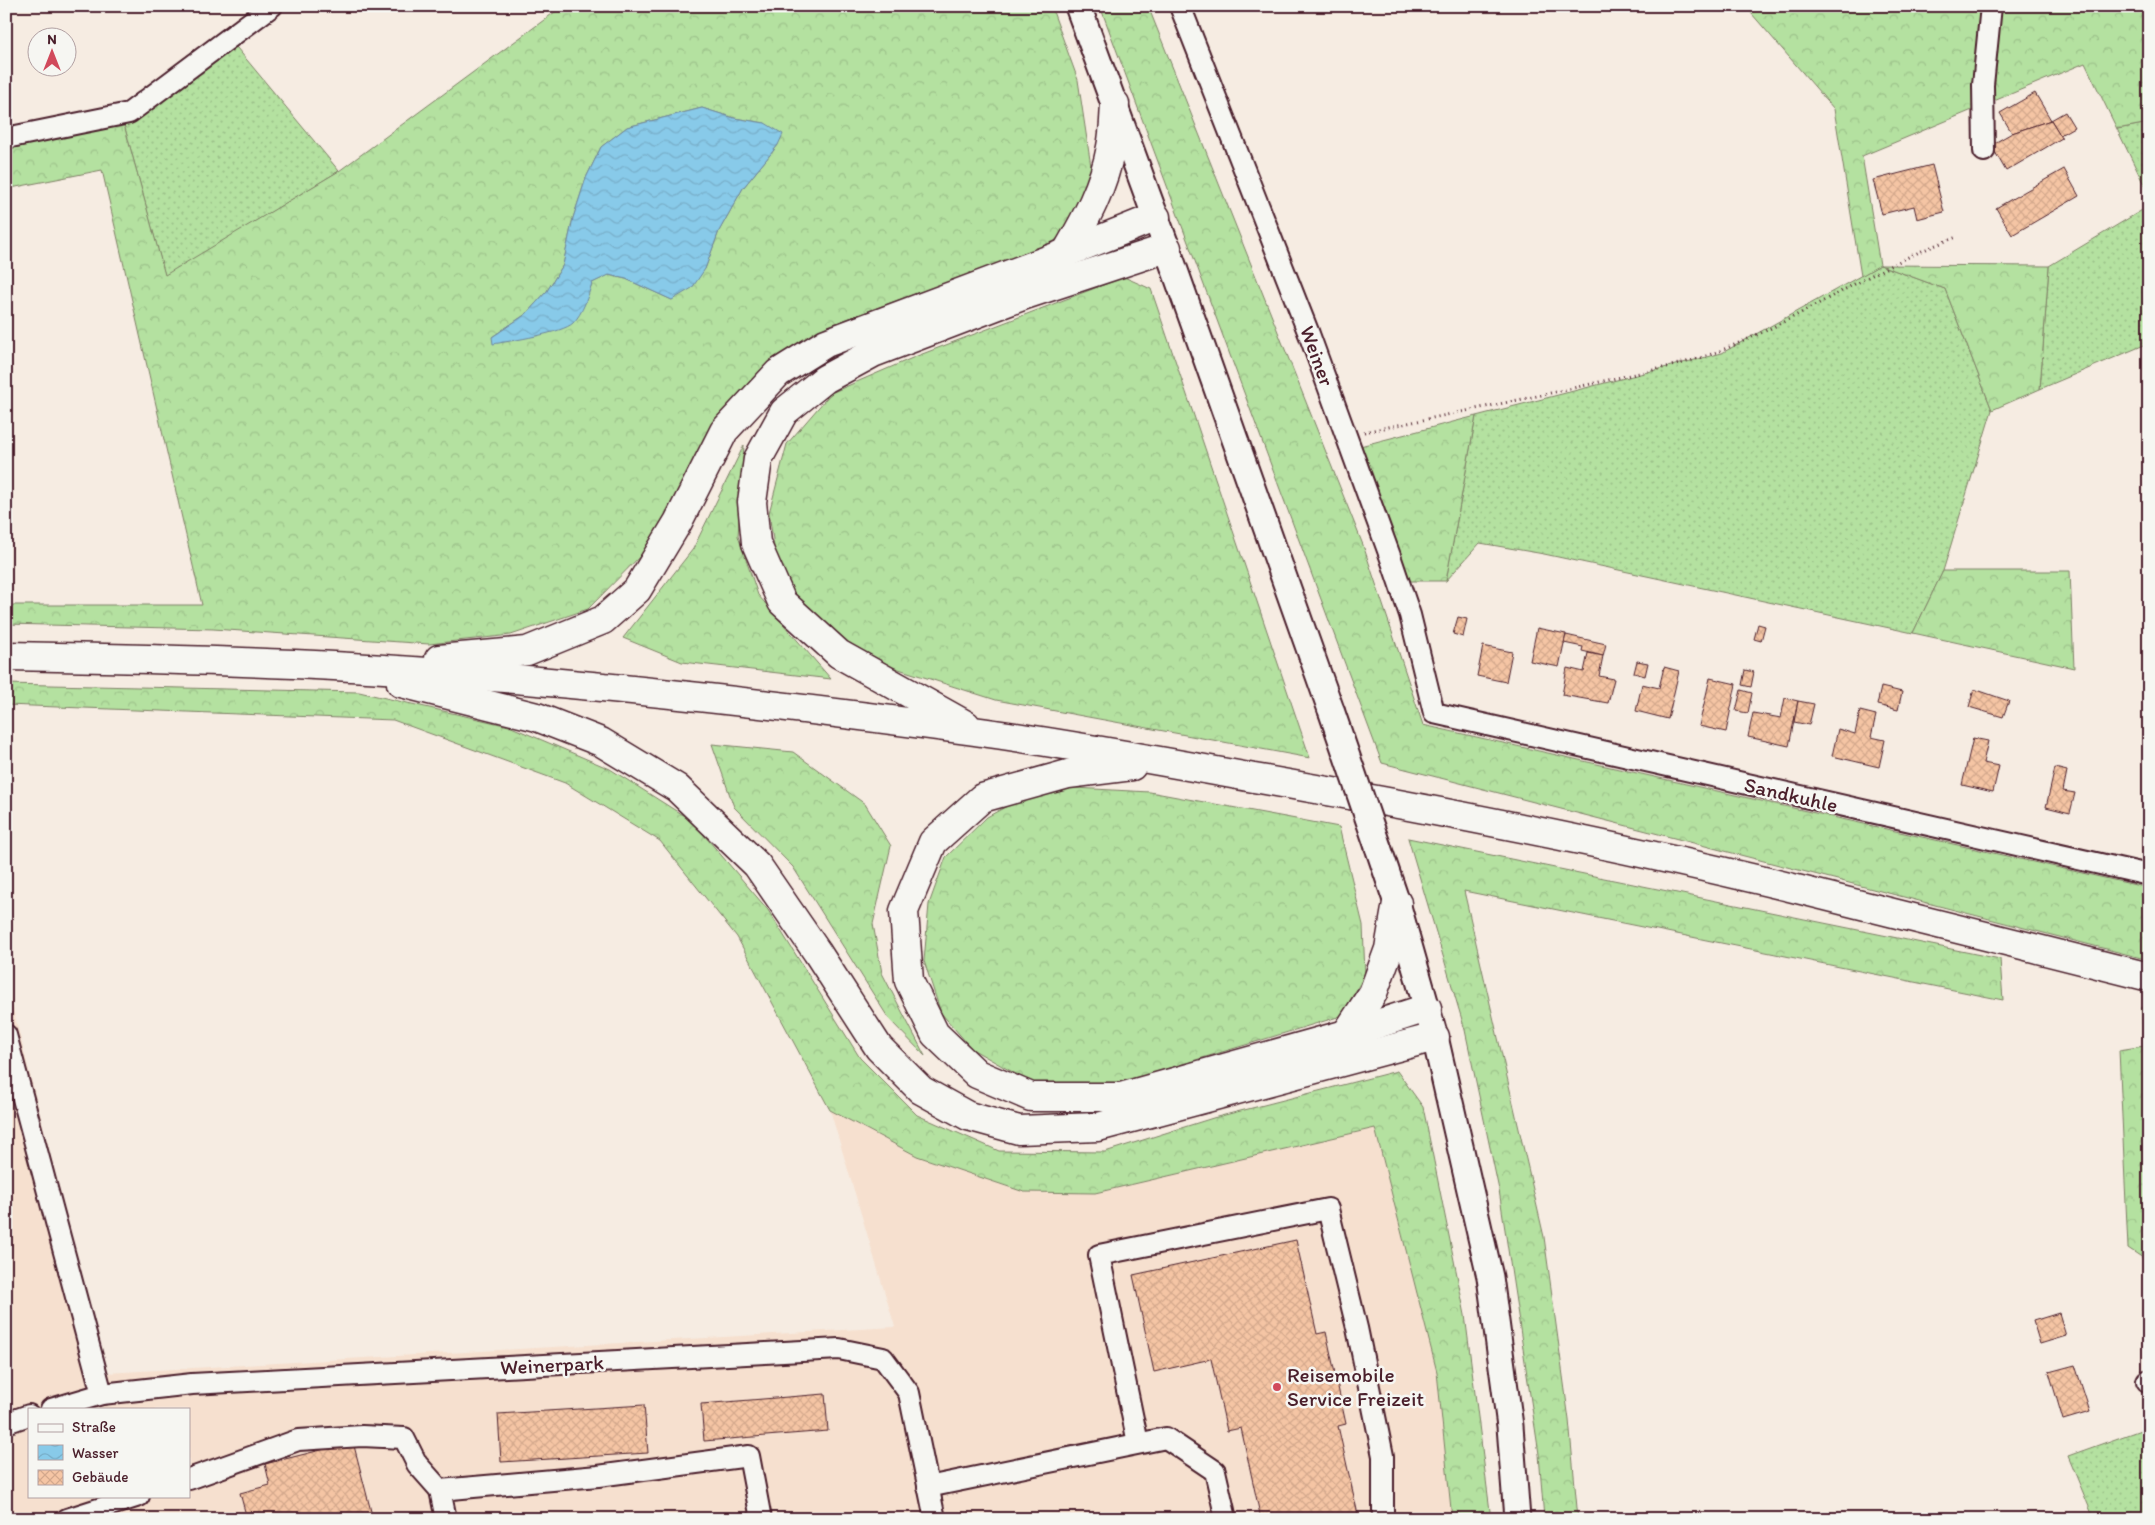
<svg xmlns="http://www.w3.org/2000/svg" width="2155" height="1525" font-family="Itim,sans-serif">
	<style>
		.built { fill: #f6e0cf; fill-rule: evenodd }
		.grass { fill: url(#grass-dots); stroke: #7f8066 }
		.forest { fill: url(#forest-crowns); stroke: #7f8066; fill-rule: evenodd }
		.water { fill: url(#water-waves); stroke: #6f869d }
		.building { fill: url(#building-cross-hatch); stroke: #4a1f2b }
		.lines { fill: none; stroke-linecap: round; stroke-linejoin: round }
		.minor-casing { stroke: #4a1f2b; stroke-width: 24 }
		.major-casing { stroke: #4a1f2b; stroke-width: 29 }
		.highway-casing { stroke: #4a1f2b; stroke-width: 31 }
		.path { stroke: #4a1f2b; stroke-width: 3; stroke-dasharray: 1 4; stroke-linecap: butt }
		.minor { stroke: #f6f6f2; stroke-width: 20 }
		.major { stroke: #f6f6f2; stroke-width: 25 }
		.highway { stroke: #f6f6f2; stroke-width: 28 }
		.major-bridge-casing { stroke: #4a1f2b; stroke-width: 29; stroke-linecap: butt }
		.major-bridge { stroke: #f6f6f2; stroke-width: 25 }
		.poi-dot { fill: #d1495b; stroke: #f6f6f2; stroke-width: 2 }
		.labels { text-anchor: middle; stroke-width: 5; stroke-linejoin: round; paint-order: stroke }
		.street-label { font-size: 21px; fill: #4a1f2b; stroke: #f6f6f2 }
		.poi-label { font-size: 21px; fill: #4a1f2b; stroke: #f6f6f2; text-anchor: start }
	</style>
	<defs>
		<pattern id="grass-dots" width="8" height="8" patternUnits="userSpaceOnUse" patternTransform="scale(1.25)"><rect width="8" height="8" fill="#b4e1a0"/><path d="M2 2h.1M6 6h.1" fill="none" stroke="#9cc18a" stroke-width="1.8" stroke-linecap="round"/></pattern>
		<pattern id="forest-crowns" width="20" height="18" patternUnits="userSpaceOnUse" patternTransform="scale(1.25)"><rect width="20" height="18" fill="#b4e1a0"/><path d="M2 6a3 3 0 1 1 6 0M12 15a3 3 0 1 1 6 0" fill="none" stroke="#9cc18a"/></pattern>
		<pattern id="water-waves" width="16" height="10" patternUnits="userSpaceOnUse" patternTransform="scale(1.25)"><rect width="16" height="10" fill="#88cae9"/><path d="M0 5q4-4 8 0t8 0" fill="none" stroke="#77adc8"/></pattern>
		<pattern id="building-cross-hatch" width="8" height="8" patternUnits="userSpaceOnUse" patternTransform="scale(1.25)"><rect width="8" height="8" fill="#f5c5a4"/><path d="M0 0l8 8M0 8l8-8" fill="none" stroke="#d4a98d"/></pattern>
	</defs>
	<rect width="100%" height="100%" fill="#f6ece2"/>
	<filter id="ink" filterUnits="userSpaceOnUse"><feTurbulence type="fractalNoise" baseFrequency=".02" numOctaves="2"/><feDisplacementMap in="SourceGraphic" scale="10" xChannelSelector="R" yChannelSelector="G"/><feConvolveMatrix kernelMatrix="1 2 1 2 8 2 1 2 1" color-interpolation-filters="sRGB"/></filter>
	<g filter="url(#ink)">
		<!-- built -->
		<path class="built" d="M6 981 106 1373 895 1327 830 1110 917 1156 1024 1192 1095 1193 1375 1128 1437 1372 1452 1519H6ZM29 1409H189V1496H29Z"/>
		<!-- grass -->
		<g class="grass">
			<path d="M232 42 339 171 165 276 123 121Z"/>
			<path d="M2149 123V195L2117 129Z"/>
			<path d="M2149 206V343L2040 389 2049 266Z"/>
			<path d="M1880 265 1945 289 1992 410 1943 571 1913 633 1544 554 1480 543 1446 581 1476 416 1722 353Z"/>
			<path d="M2142 1007 2149 1009V1261H2148Z"/>
			<path d="M2149 1427V1519H2094L2068 1456Z"/>
		</g>
		<!-- forest -->
		<g class="forest">
			<path d="M563 6H1051L1078 80 1093 180 1080 218 1051 244 825 327 770 364 655 541 588 609 511 635 429 644 213 629 6 624V605H202L102 170 6 189V131L123 121 165 275 339 171ZM702 108 734 118 765 123 778 145 743 188 719 231 705 269 672 300 626 279 608 275 592 283 584 305 492 337 526 314 547 291 563 265 573 218 586 178 601 147 627 127Z"/>
			<path d="M1100 6H1148L1363 545 1423 725 2149 888V960L1382 763Z"/>
			<path d="M1745 6H2149V123L2117 129 2085 63 1862 156 1880 265 2049 266 2040 389 1992 410 1945 289 1880 265 1861 276 1834 109Z"/>
			<path d="M1124 277 1151 289 1310 758 996 700 886 665 845 645 780 587 769 513 787 444 831 393 917 356Z"/>
			<path d="M1476 416 1446 581H1408L1360 446Z"/>
			<path d="M744 445 738 536 758 595 831 679 682 662 623 638 693 549Z"/>
			<path d="M1943 571H2070L2074 668 1913 633Z"/>
			<path d="M6 684 359 692 509 726 610 769 692 821 768 910 860 1058 917 1115 999 1151 1105 1152 1213 1118 1397 1071 1423 1107 1465 1315 1491 1519H1452L1437 1372 1375 1128 1095 1193 1024 1192 917 1156 830 1110 737 937 660 841 565 783 393 720 6 705Z"/>
			<path d="M712 744 793 752 865 804 891 846 873 924 882 973 925 1056 889 1019 793 867 734 807Z"/>
			<path d="M1075 788 1150 792 1339 827 1363 925 1365 975 1341 1016 1110 1086 1039 1087 972 1049 941 1013 924 961 929 904 946 857 987 817 1031 793Z"/>
			<path d="M1408 838 2000 959 2003 1000 1464 891 1544 1237 1569 1420 1578 1519H1544L1539 1454 1499 1190 1465 1030Z"/>
			<path d="M2144 1046 2148 1260 2149 1262 2128 1248 2119 1050Z"/>
		</g>
		<!-- water -->
		<path class="water" d="M702 108 734 118 765 123 783 134 778 145 743 188 719 231 705 269 692 288 672 300 626 279 609 275 592 283C588 296 583 313 573 323 563 333 510 341 493 344L492 337 526 314 547 291 563 265 573 218 586 178 601 147 627 127Z"/>
		<!-- building -->
		<g class="building">
			<path d="M2035 93 2051 120 2012 133 2000 113Z"/>
			<path d="M2065 112 2074 127 2060 135 2051 120Z"/>
			<path d="M2051 120 2062 138 2006 171 1991 145 2012 133Z"/>
			<path d="M1932 165 1944 212 1917 219 1914 206 1882 214 1873 180Z"/>
			<path d="M2064 169 2079 196 2012 235 1996 208Z"/>
			<path d="M1458 617 1467 619 1463 637 1453 634Z"/>
			<path d="M1758 624 1765 626 1761 641 1754 639Z"/>
			<path d="M1537 628 1566 634 1559 667 1530 661Z"/>
			<path d="M1566 635 1606 644 1603 656 1582 651 1583 647 1564 643Z"/>
			<path d="M1483 646 1512 652 1506 682 1477 676Z"/>
			<path d="M1588 653 1603 656 1599 676 1614 679 1608 703 1562 695 1567 668 1584 672Z"/>
			<path d="M1637 661 1648 663 1645 676 1634 673Z"/>
			<path d="M1664 667 1679 671 1668 719 1636 711 1642 684 1659 688Z"/>
			<path d="M1745 670 1754 672 1751 687 1742 685Z"/>
			<path d="M1710 678 1736 684 1726 732 1699 726Z"/>
			<path d="M1881 687 1902 692 1898 710 1877 705Z"/>
			<path d="M1974 689 2009 701 2003 717 1969 707Z"/>
			<path d="M1741 690 1752 693 1748 713 1736 711Z"/>
			<path d="M1785 698 1798 701 1789 746 1748 737 1753 713 1781 718Z"/>
			<path d="M1798 701 1814 704 1809 725 1794 722Z"/>
			<path d="M1860 711 1876 715 1871 737 1885 740 1879 767 1832 756 1838 729 1855 734Z"/>
			<path d="M1973 738 1988 741 1983 763 1999 766 1993 792 1962 785Z"/>
			<path d="M2055 768 2067 771 2063 791 2075 793 2070 813 2046 807Z"/>
			<path d="M1296 1240 1317 1334 1326 1332 1346 1424 1338 1426 1359 1519H1261L1241 1428 1227 1431 1211 1359 1154 1372 1133 1275Z"/>
			<path d="M2059 1313 2066 1336 2040 1344 2033 1321Z"/>
			<path d="M2075 1365 2090 1412 2063 1420 2049 1372Z"/>
			<path d="M825 1394 828 1431 704 1441 701 1404Z"/>
			<path d="M644 1405 648 1453 501 1462 498 1414Z"/>
			<path d="M353 1442 373 1519H247L240 1493 270 1485 265 1464Z"/>
		</g>
		<g class="lines">
			<!-- minor casing -->
			<g class="minor-casing">
				<g id="minor">
					<path d="M1180 6 1309 334 1390 556 1410 615 1434 713 2149 875"/>
					<path d="M6 138 129 113 272 6"/>
					<path d="M1984 151 1983 85 1991 6"/>
					<path d="M6 1035 102 1394"/>
					<path d="M2147 1381 2149 1380"/>
					<path d="M51 1409 102 1394 192 1384 839 1349 883 1358 909 1393 935 1519"/>
					<path d="M6 1423 29 1415"/>
					<path d="M1138 1443 1099 1255 1328 1209 1357 1328 1383 1456V1519"/>
					<path d="M189 1479 298 1440 362 1436 404 1438 417 1464 440 1490"/>
					<path d="M928 1487 1166 1438 1215 1471 1226 1519"/>
					<path d="M67 1519 139 1496"/>
					<path d="M446 1519 440 1490 598 1476 749 1456 761 1519"/>
				</g>
			</g>
			<!-- major casing -->
			<g class="major-casing">
				<g id="major">
					<path d="M1078 6 1167 248 1331 710"/>
					<path d="M1378 847 1397 903 1435 1037 1490 1277 1510 1426 1517 1519"/>
				</g>
			</g>
			<!-- highway casing -->
			<g class="highway-casing">
				<g id="highway">
					<path d="M1066 253C1086 219 1104 186 1111 147 1114 133 1114 118 1115 104"/>
					<path d="M6 656C115 658 225 660 334 666 548 678 761 702 974 731 1068 744 1161 761 1254 778 1433 809 1612 844 1789 887 1909 916 2029 947 2149 977"/>
					<path d="M439 659 527 651 603 620 637 590 678 522 724 431 778 373 826 343 1066 253 1156 217"/>
					<path d="M401 683 537 717 601 742 677 788 757 865 817 952 879 1048 921 1090 968 1116 1019 1130 1098 1127 1435 1037"/>
					<path d="M966 725 839 654 782 602 756 543 752 502 758 459 784 412 825 379 873 353 1025 295 1167 248"/>
					<path d="M1132 766 1068 774 982 798 933 842 904 911 909 981 935 1034 977 1074 1031 1097H1121L1346 1034 1427 1008"/>
					<path d="M1346 1034 1373 993 1389 949 1397 903"/>
				</g>
			</g>
			<!-- path -->
			<path class="path" d="M1364 432C1446 415 1527 399 1608 380 1646 371 1686 365 1722 350 1803 318 1875 266 1957 237"/>
			<!-- minor -->
			<use href="#minor" class="minor"/>
			<!-- major -->
			<use href="#major" class="major"/>
			<!-- highway -->
			<use href="#highway" class="highway"/>
			<!-- major-bridge casing -->
			<g class="major-bridge-casing">
				<path id="major-bridge" d="M1331 710 1378 847"/>
			</g>
			<!-- major-bridge -->
			<use href="#major-bridge" class="major-bridge"/>
		</g>
	</g>
	<!-- markers -->
	<circle class="poi-dot" cx="1277" cy="1387" r="5"/>
	<g class="labels">
		<!-- street labels -->
		<g class="street-label">
			<text transform="translate(1317 356) rotate(70)" y="7">Weiner</text>
			<text transform="translate(1791 795) rotate(13)" y="7">Sandkuhle</text>
			<text transform="translate(552 1365) rotate(-3)" y="7">Weinerpark</text>
		</g>
		<!-- poi labels -->
		<g class="poi-label">
			<text x="1287" y="1382">Reisemobile<tspan x="1287" dy="24">Service Freizeit</tspan></text>
		</g>
	</g>
	<!-- margin -->
	<rect width="2155" height="1525" fill="none" stroke="#f6f6f2" stroke-width="25"/>
	<rect x="12" y="12" width="2130" height="1500" fill="none" stroke="#4a1f2b" stroke-width="2" filter="url(#ink)"/>
	<!-- legend -->
	<rect x="28" y="1408" width="162" height="90" fill="#f6f6f2" stroke="#b1a0a2"/>
	<rect x="38" y="1424" width="25" height="8" fill="#f6f6f2" stroke="#b1a0a2"/>
	<text x="72" y="1432" font-size="15" fill="#4a1f2b">Straße</text>
	<rect x="38" y="1445" width="25" height="15" fill="url(#water-waves)" stroke="#b1a0a2"/>
	<text x="72" y="1458" font-size="15" fill="#4a1f2b">Wasser</text>
	<rect x="38" y="1470" width="25" height="15" fill="url(#building-cross-hatch)" stroke="#b1a0a2"/>
	<text x="72" y="1482" font-size="15" fill="#4a1f2b">Gebäude</text>
	<!-- north arrow -->
	<g transform="translate(52 52)"><circle r="24" fill="#f6f6f2" stroke="#b1a0a2"/>
	<path d="M0-4L9 19L0 12L-9 19Z" fill="#d1495b"/>
	<text y="-8" font-size="14" font-weight="bold" text-anchor="middle" fill="#4a1f2b">N</text>
	</g>
</svg>
